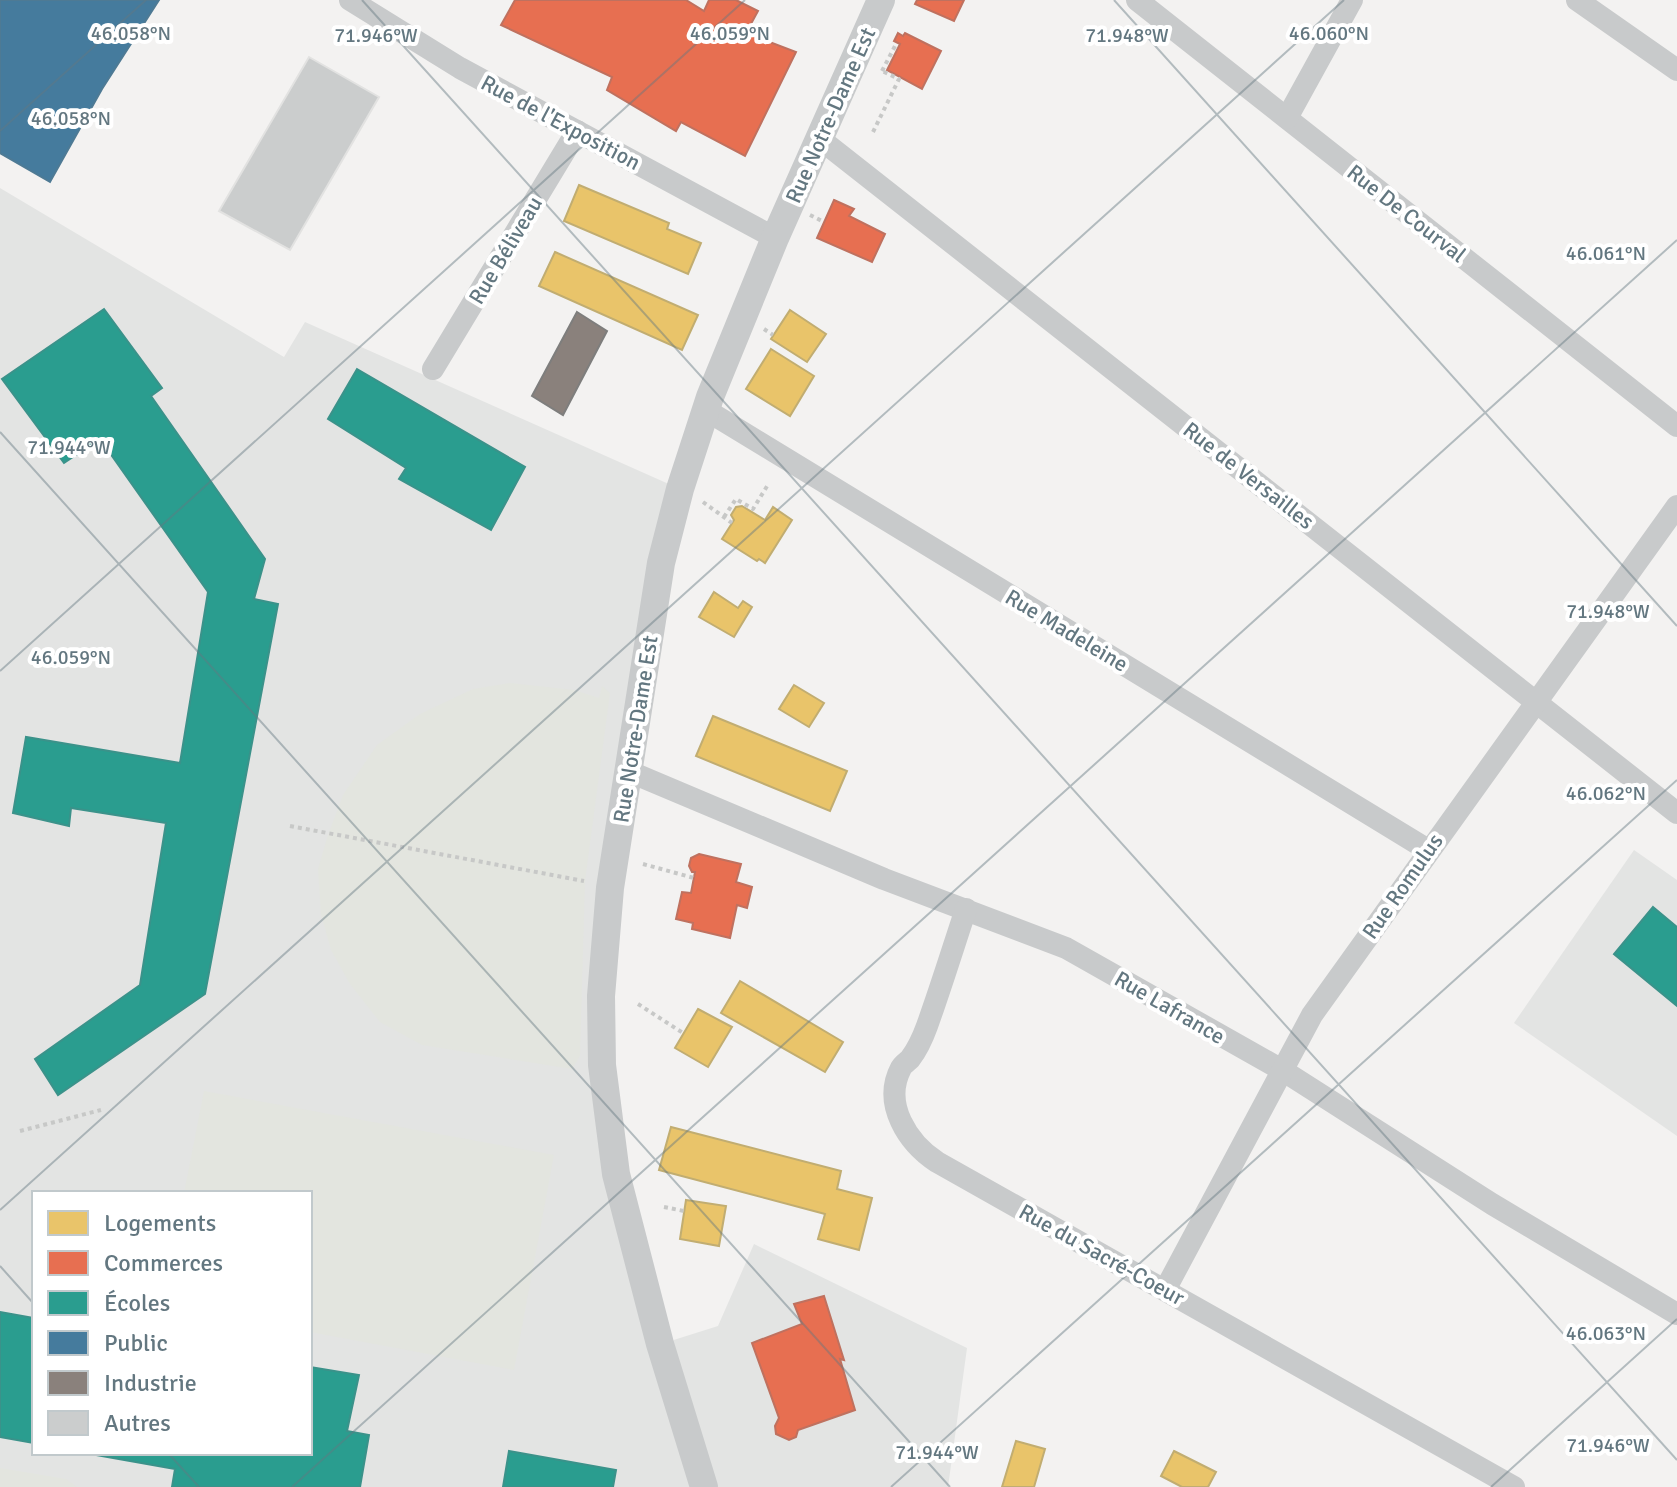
<svg xmlns="http://www.w3.org/2000/svg" width="1677" height="1487" font-family="Signika,sans-serif">
	<style>
		.built { fill: #e3e4e3; fill-rule: evenodd }
		.green { fill: #e3e5df }
		.homes { fill: #e9c46a; stroke: #c1ad71; stroke-width: 2 }
		.shops { fill: #e76f51; stroke: #bf715f; stroke-width: 2 }
		.schools { fill: #2a9d8f; stroke: #3b928a; stroke-width: 2 }
		.public { fill: #457b9d; stroke: #4e7a94; stroke-width: 2 }
		.industry { fill: #8a817c; stroke: #7e7e7d; stroke-width: 2 }
		.building { fill: #cbcdcd; stroke: #e2e2e1; stroke-width: 2 }
		.lines { fill: none; stroke-linecap: round; stroke-linejoin: round }
		.path { stroke: #c7c8c7; stroke-width: 4; stroke-dasharray: 4 4; stroke-linecap: butt }
		.minor { stroke: #c8cacb; stroke-width: 22 }
		.tertiary { stroke: #c8cacb; stroke-width: 28 }
		.ticks { fill: none; stroke: #637780; stroke-width: 2; stroke-opacity: 0.45 }
		.labels { text-anchor: middle; stroke-width: 8; stroke-linejoin: round; paint-order: stroke }
		.street-label { font-size: 22px; fill: #637780; stroke: #fff }
		.ticks-label { font-size: 20px; text-anchor: middle; fill: #637780; stroke: #fff; stroke-width: 8; stroke-linejoin: round; paint-order: stroke }
	</style>
	<rect width="100%" height="100%" fill="#f3f2f1"/>
	<!-- built -->
	<g class="built">
		<path d="M0 188 284 357 305 322 680 489 661 563 602 1062 661 1344 718 1326 754 1244 967 1348 948 1487H0ZM34 1193H310V1453H34Z"/>
		<path d="M1634 850 1677 880V1136L1514 1023Z"/>
	</g>
	<!-- green -->
	<g class="green">
		<path d="M510 683 574 690 599 698 602 686 610 693 585 881 580 1056 572 1069 422 1045 380 1022 350 984 331 950 321 914 318 869 328 835 343 795 377 745 420 714 473 689Z"/>
		<path d="M204 1091 554 1155 514 1370 310 1332V1193H184Z"/>
		<path d="M0 1468 66 1479 77 1487H0Z"/>
	</g>
	<!-- homes -->
	<g class="homes">
		<path d="M579 185 669 223 667 229 701 243 688 274 564 221Z"/>
		<path d="M555 252 698 315 682 350 539 286Z"/>
		<path d="M790 310 826 334 807 362 771 339Z"/>
		<path d="M771 349 814 376 790 416 746 389Z"/>
		<path d="M742 506 765 520 773 507 792 520 765 563 759 559 757 561 722 539 734 520 731 515 736 507Z"/>
		<path d="M714 592 738 608 743 601 752 607 734 637 699 617Z"/>
		<path d="M794 685 824 703 809 727 779 709Z"/>
		<path d="M713 716 847 771 830 811 696 756Z"/>
		<path d="M740 981 843 1042 825 1072 721 1013Z"/>
		<path d="M698 1009 732 1027 708 1067 675 1048Z"/>
		<path d="M671 1127 841 1171 837 1189 872 1198 859 1250 818 1239 825 1214 659 1170Z"/>
		<path d="M686 1200 726 1206 719 1246 680 1239Z"/>
		<path d="M1016 1441 1045 1449 1034 1487H1002Z"/>
		<path d="M1174 1451 1216 1472 1208 1487H1182L1161 1476Z"/>
	</g>
	<!-- shops -->
	<g class="shops">
		<path d="M515 0H686L704 11 709 0H736L758 11 746 33 796 52 745 156 681 122 676 131 607 90 612 77 501 25Z"/>
		<path d="M917 0H964L954 21 915 4Z"/>
		<path d="M898 33 903 36 905 33 941 51 922 89 887 70 900 44 894 41Z"/>
		<path d="M834 200 854 209 849 216 885 234 872 262 817 238Z"/>
		<path d="M699 854 741 864 736 882 752 887 747 908 737 905 730 938 692 929 693 923 676 919 682 892 691 893 695 872H692L689 866 691 858Z"/>
		<path d="M824 1296 844 1360 840 1359 855 1410 798 1430 796 1437 789 1440 776 1434 775 1426 779 1418 752 1343 802 1324 794 1304Z"/>
	</g>
	<!-- schools -->
	<g class="schools">
		<path d="M104 309 162 388 151 396 265 559 254 599 278 604 205 994 58 1095 35 1059 140 985 166 823 71 808 69 826 13 813 26 737 180 763 208 592 100 439 64 463 2 379Z"/>
		<path d="M357 369 525 467 491 530 399 479 406 468 328 419Z"/>
		<path d="M1653 907 1677 927V1006L1614 954Z"/>
		<path d="M0 1312 34 1318V1443L0 1437Z"/>
		<path d="M310 1367 359 1375 347 1431 369 1435 360 1487H172L175 1469 85 1453H310Z"/>
		<path d="M509 1451 616 1470 613 1487H503Z"/>
	</g>
	<!-- public -->
	<path class="public" d="M0 0H159L102 89 50 182 0 153Z"/>
	<!-- industry -->
	<path class="industry" d="M577 312 607 331 563 415 532 396Z"/>
	<!-- building -->
	<path class="building" d="M309 57 379 97 290 250 219 211Z"/>
	<g class="lines">
		<!-- path -->
		<g class="path">
			<path d="M882 71 895 46 898 48"/>
			<path d="M873 132 899 79 882 71"/>
			<path d="M810 215 824 222"/>
			<path d="M764 329 773 335"/>
			<path d="M703 502 732 523"/>
			<path d="M724 517 736 499 753 509 769 483"/>
			<path d="M290 826 584 881"/>
			<path d="M643 864 694 878"/>
			<path d="M638 1004 683 1033"/>
			<path d="M20 1131 101 1110"/>
			<path d="M664 1207 684 1211"/>
		</g>
		<!-- minor -->
		<g class="minor">
			<path d="M350 0 460 68 775 238"/>
			<path d="M1137 0 1677 426"/>
			<path d="M1577 0 1677 70"/>
			<path d="M1287 118 1352 0"/>
			<path d="M820 139 1677 813"/>
			<path d="M433 369 577 131"/>
			<path d="M706 410 1428 850"/>
			<path d="M628 771 884 879 1066 948 1282 1070 1492 1204 1677 1314"/>
			<path d="M966 909C953 948 941 987 927 1026 923 1037 917 1050 910 1059 908 1061 902 1065 901 1068 882 1104 908 1143 937 1162L1514 1487"/>
			<path d="M1165 1290 1312 1015 1677 506"/>
		</g>
		<!-- tertiary -->
		<path class="tertiary" d="M704 1487 660 1344 616 1174 602 1065 601 996 610 888 661 563 680 489 710 397 775 238 881 0"/>
	</g>
	<!-- ticks -->
	<path class="ticks" d="M362 0 1677 1460M1114 0 1677 626M0 131 146 0M0 432 950 1487M0 671 745 0M0 1210 1344 0M0 1266 34 1304M168 1453 199 1487M292 1487 1677 240M891 1487 1677 780M1491 1487 1677 1319"/>
	<g class="labels">
		<!-- street labels -->
		<g class="street-label">
			<text transform="translate(830 115) rotate(-66)" y="8">Rue Notre-Dame Est</text>
			<text transform="translate(561 122) rotate(28)" y="8">Rue de l'Exposition</text>
			<text transform="translate(1407 213) rotate(38)" y="8">Rue De Courval</text>
			<text transform="translate(505 250) rotate(-59)" y="8">Rue Béliveau</text>
			<text transform="translate(1249 475) rotate(38)" y="8">Rue de Versailles</text>
			<text transform="translate(1067 630) rotate(31)" y="8">Rue Madeleine</text>
			<text transform="translate(635 729) rotate(-81)" y="8">Rue Notre-Dame Est</text>
			<text transform="translate(1402 886) rotate(-55)" y="8">Rue Romulus</text>
			<text transform="translate(1170 1007) rotate(30)" y="8">Rue Lafrance</text>
			<text transform="translate(1102 1254) rotate(29)" y="8">Rue du Sacré-Coeur</text>
		</g>
	</g>
	<g class="ticks-label">
		<text x="131" y="40">46.058°N</text>
		<text x="730" y="40">46.059°N</text>
		<text x="1329" y="40">46.060°N</text>
		<text x="376" y="42">71.946°W</text>
		<text x="1127" y="42">71.948°W</text>
		<text x="71" y="125">46.058°N</text>
		<text x="1606" y="260">46.061°N</text>
		<text x="69" y="454">71.944°W</text>
		<text x="1608" y="618">71.948°W</text>
		<text x="71" y="664">46.059°N</text>
		<text x="1606" y="800">46.062°N</text>
		<text x="1606" y="1340">46.063°N</text>
		<text x="1608" y="1452">71.946°W</text>
		<text x="937" y="1459">71.944°W</text>
	</g>
	<!-- legend -->
	<rect x="32" y="1191" width="280" height="264" fill="#ffffff" stroke="#c1c9cc" stroke-width="2"/>
	<rect x="48" y="1211" width="40" height="24" fill="#e9c46a" stroke="#c1c9cc" stroke-width="2"/>
	<text x="104" y="1231" font-size="24" fill="#637780">Logements</text>
	<rect x="48" y="1251" width="40" height="24" fill="#e76f51" stroke="#c1c9cc" stroke-width="2"/>
	<text x="104" y="1271" font-size="24" fill="#637780">Commerces</text>
	<rect x="48" y="1291" width="40" height="24" fill="#2a9d8f" stroke="#c1c9cc" stroke-width="2"/>
	<text x="104" y="1311" font-size="24" fill="#637780">Écoles</text>
	<rect x="48" y="1331" width="40" height="24" fill="#457b9d" stroke="#c1c9cc" stroke-width="2"/>
	<text x="104" y="1351" font-size="24" fill="#637780">Public</text>
	<rect x="48" y="1371" width="40" height="24" fill="#8a817c" stroke="#c1c9cc" stroke-width="2"/>
	<text x="104" y="1391" font-size="24" fill="#637780">Industrie</text>
	<rect x="48" y="1411" width="40" height="24" fill="#cbcdcd" stroke="#c1c9cc" stroke-width="2"/>
	<text x="104" y="1431" font-size="24" fill="#637780">Autres</text>
</svg>
